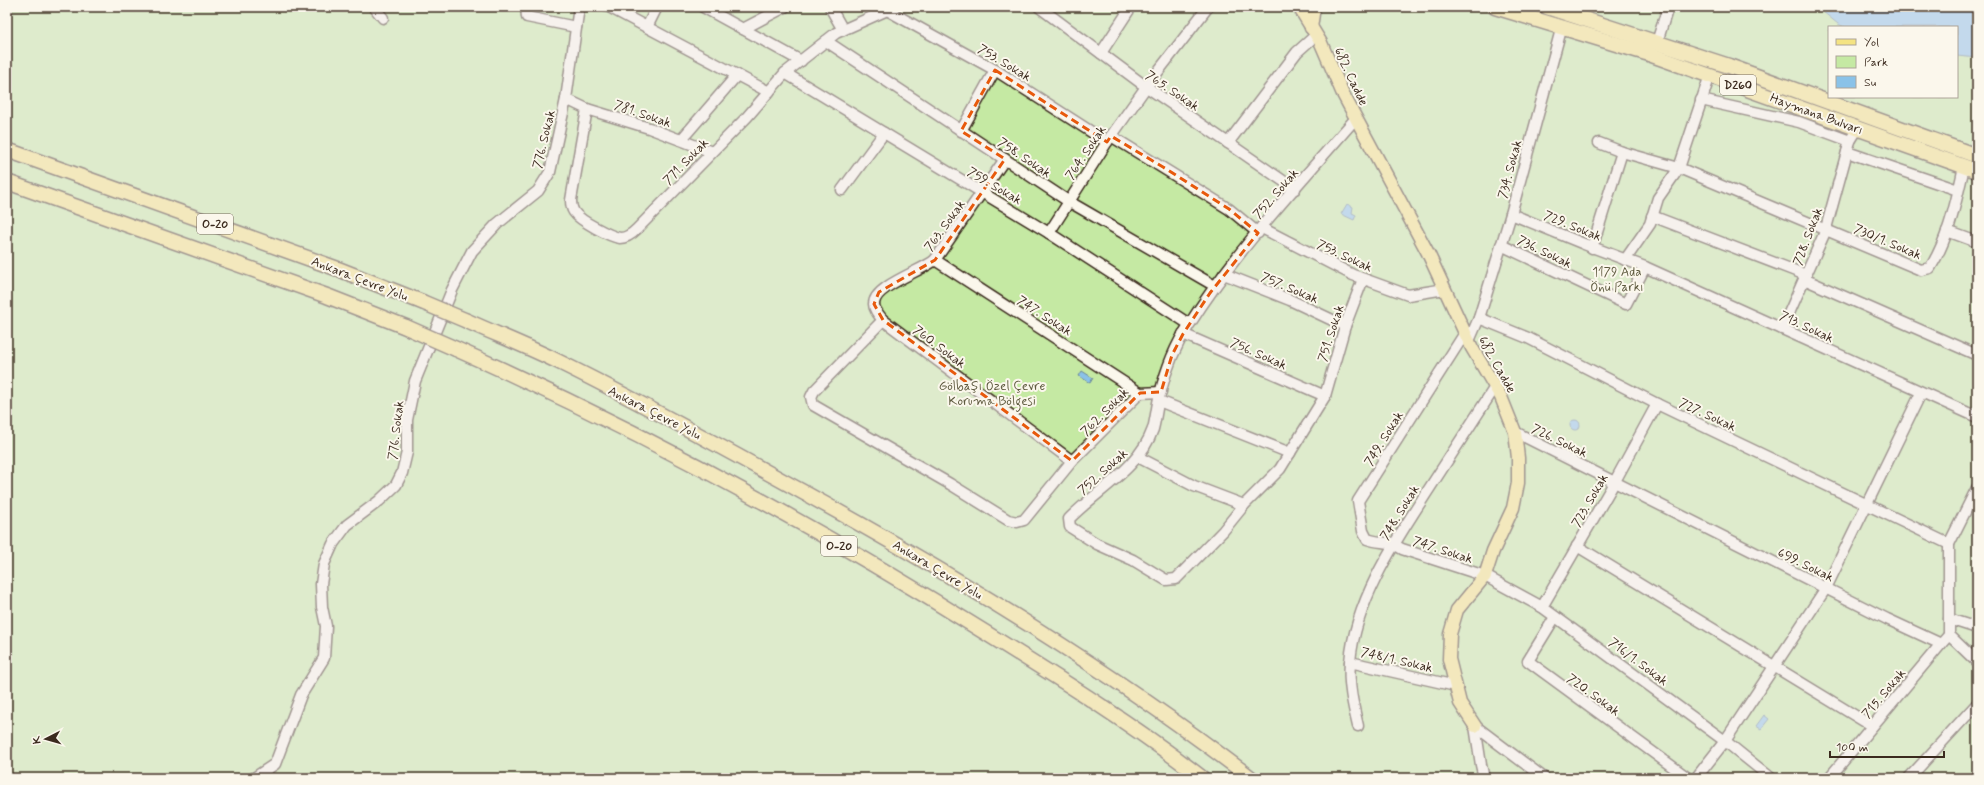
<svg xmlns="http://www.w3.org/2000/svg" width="1984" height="785" font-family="Mynerve,sans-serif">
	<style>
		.green { fill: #c5e9a3; stroke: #808a60; fill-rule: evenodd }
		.water { fill: #8ac2e8; stroke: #6a8597 }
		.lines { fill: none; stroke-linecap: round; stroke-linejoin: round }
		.minor-casing { stroke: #3b2a1e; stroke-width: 13 }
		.major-casing { stroke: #3b2a1e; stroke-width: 15 }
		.highway-casing { stroke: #3b2a1e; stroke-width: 17 }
		.minor { stroke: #fbf7ec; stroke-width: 10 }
		.major { stroke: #f4e382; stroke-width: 12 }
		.highway { stroke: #f4e382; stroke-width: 14 }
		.highway-bridge-casing { stroke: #3b2a1e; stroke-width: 17; stroke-linecap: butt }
		.highway-bridge { stroke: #f4e382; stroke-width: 14 }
		.marked { fill: none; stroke: #e8590c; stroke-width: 3; stroke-dasharray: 8 5; stroke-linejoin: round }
		.labels { text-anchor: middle; stroke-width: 4; stroke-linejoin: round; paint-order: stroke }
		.shield { fill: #fbf7ec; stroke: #75685c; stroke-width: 1 }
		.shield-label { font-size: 12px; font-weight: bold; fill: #3b2a1e }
		.street-label { font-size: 13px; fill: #3b2a1e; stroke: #fbf7ec }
		.park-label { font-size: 13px; fill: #5e5a3f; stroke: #fbf7ec }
	</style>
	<rect width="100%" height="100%" fill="#f3edee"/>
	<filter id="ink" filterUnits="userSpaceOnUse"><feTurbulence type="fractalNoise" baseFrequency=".025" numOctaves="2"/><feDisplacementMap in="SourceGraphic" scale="8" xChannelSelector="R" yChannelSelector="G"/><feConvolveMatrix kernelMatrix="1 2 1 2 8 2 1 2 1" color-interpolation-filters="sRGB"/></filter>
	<g filter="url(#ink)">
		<!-- green -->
		<path class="green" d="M7 7H1977V778H7ZM1829 27H1957V97H1829Z"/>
		<!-- water -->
		<g class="water">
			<path d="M1817 7H1977V58L1957 56V27H1845L1838 24Z"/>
			<path d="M1347 204 1353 207 1352 213 1356 215 1354 220 1341 214Z"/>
			<path d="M1082 371 1093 378 1090 383 1079 376Z"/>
			<circle cx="1575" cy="425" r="5"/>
			<path d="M1764 715 1769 719 1761 729 1756 726Z"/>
		</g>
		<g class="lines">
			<!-- minor casing -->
			<g class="minor-casing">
				<g id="minor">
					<path d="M374 7 383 18"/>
					<path d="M526 7 527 17 576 27"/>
					<path d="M609 7 769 92"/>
					<path d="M703 7 801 61"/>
					<path d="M830 7 843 30"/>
					<path d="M1039 7 1141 83 1295 189"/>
					<path d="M887 10 995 70 1107 142"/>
					<path d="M647 27 657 7"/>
					<path d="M743 29 785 7"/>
					<path d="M826 41 1068 201 1215 286"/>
					<path d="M1657 42 1668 7"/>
					<path d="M1101 53 1131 7"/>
					<path d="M785 73 1049 233 1189 324"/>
					<path d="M566 99 587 109 649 128 712 152"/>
					<path d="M1701 100 1799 122 1850 141"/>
					<path d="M587 109 571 200C571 204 572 209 574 212 580 221 611 237 620 238 627 238 632 234 637 229L747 117 785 73 836 33 894 7"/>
					<path d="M1356 118C1298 185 1236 250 1189 325 1175 346 1166 369 1160 394 1157 405 1156 418 1153 429 1139 469 1097 490 1069 519L1070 527 1097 544 1133 560 1166 580 1176 579 1180 575 1223 531 1244 505 1280 469 1325 396 1345 326 1363 279"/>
					<path d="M961 131 995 70"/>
					<path d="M1111 136 1229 209 1258 233"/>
					<path d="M681 140 737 75"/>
					<path d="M1228 143 1297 52 1316 35"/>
					<path d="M1599 143 1622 152 1679 168 1921 270 1930 268C1949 238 1956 201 1964 167"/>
					<path d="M1847 152 1958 190"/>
					<path d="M1005 159 935 260C922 271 874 286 874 304 874 310 879 315 883 320L1072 461"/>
					<path d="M842 190 884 133"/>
					<path d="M1511 214 1584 244 1645 267 1977 417"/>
					<path d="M1652 216 1806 275"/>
					<path d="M1262 228 1353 275 1408 295 1445 289"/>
					<path d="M1947 231 1977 242"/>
					<path d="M1049 233 1107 142 1146 87 1208 7"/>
					<path d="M1501 245 1626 304 1645 267"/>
					<path d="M1592 248 1622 152"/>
					<path d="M935 260 1140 393"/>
					<path d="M1625 260 1650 224 1658 198 1679 168 1710 75"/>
					<path d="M1224 274 1290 300 1345 326"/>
					<path d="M1804 279 1977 355"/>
					<path d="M1479 318 1511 214 1562 26"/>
					<path d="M883 320 814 391 811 397 813 405 950 484 1008 520 1017 522 1024 520 1072 461 1140 393 1161 392"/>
					<path d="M1782 329 1825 232 1850 141 1858 128"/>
					<path d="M1465 333 1358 501 1363 531 1367 539C1381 544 1389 540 1402 549L1485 576 1542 607 1725 741 1771 778"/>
					<path d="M1183 334 1325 396"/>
					<path d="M1469 341 1479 318 1528 338 1657 404 1949 544"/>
					<path d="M1159 401 1290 453"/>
					<path d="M1515 432 1887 619 1941 644 1949 635 1977 662"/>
					<path d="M1138 457 1194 486 1244 505"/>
					<path d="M1577 546 1872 726"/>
					<path d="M1542 607 1614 483 1657 404"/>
					<path d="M1555 617 1528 661 1688 778"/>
					<path d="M1949 619 1977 628"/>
					<path d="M1949 635V544L1977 488"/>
					<path d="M1350 662C1355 600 1396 540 1429 489 1451 455 1473 421 1495 387"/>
					<path d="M1358 726C1353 705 1348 684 1350 662L1456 686"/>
					<path d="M1475 726 1544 778"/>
					<path d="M1475 726 1481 765 1484 778"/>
					<path d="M254 778 275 764 301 695 324 658 326 626 322 607 321 584 324 564 333 544 347 525 379 501 396 485 402 473 407 452V420L415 381 452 290 472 251 497 224 538 191 550 172 566 99 579 7"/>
					<path d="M1696 778 1725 741 1826 588 1921 393"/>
					<path d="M1829 778 1941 644"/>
					<path d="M1909 778 1977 704"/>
				</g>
			</g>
			<!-- major casing -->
			<g class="major-casing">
				<g id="major">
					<path d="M1299 7 1321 43 1343 94 1428 253 1472 348 1501 397 1515 432 1518 458V483L1513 508 1493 551 1485 576 1457 610 1450 634 1449 659 1460 703 1475 726"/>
					<path d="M1311 28 1314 7"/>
				</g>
			</g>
			<!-- highway casing -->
			<g class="highway-casing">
				<g id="highway">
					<path d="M1495 7 1646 53 1977 171"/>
					<path d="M1547 7 1729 66 1977 156"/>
					<path d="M7 150 338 269 422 302"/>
					<path d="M7 182 327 296 406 327"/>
					<path d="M467 321C498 335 529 347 559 362 641 402 721 447 801 491 957 577 1109 669 1251 778"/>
					<path d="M456 349C639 430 817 527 986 633 1060 679 1134 725 1202 778"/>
				</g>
			</g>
			<!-- minor -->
			<use href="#minor" class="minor"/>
			<!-- major -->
			<use href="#major" class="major"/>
			<!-- highway -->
			<use href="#highway" class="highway"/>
			<!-- highway-bridge casing -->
			<g class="highway-bridge-casing">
				<g id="highway-bridge">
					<path d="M422 302 467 321"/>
					<path d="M406 327 456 349"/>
				</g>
			</g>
			<!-- highway-bridge -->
			<use href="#highway-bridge" class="highway-bridge"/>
		</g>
	</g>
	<!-- marked area -->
	<path d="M0 0H1984V785H0ZM995 70 1107 142 1111 136 1163 167 1229 209 1258 233 1210 293 1183 334 1172 355 1161 392 1140 393 1072 461 883 320 874 304 879 292 935 260 1005 159 961 131Z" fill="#f3edee" fill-opacity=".55" fill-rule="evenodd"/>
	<path class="marked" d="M995 70 1107 142 1111 136 1163 167 1229 209 1258 233 1210 293 1183 334 1172 355 1161 392 1140 393 1072 461 883 320 874 304 879 292 935 260 1005 159 961 131Z"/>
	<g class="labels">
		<!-- shield labels -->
		<g class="shield">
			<rect x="1720" y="75" width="36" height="20" rx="3"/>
			<rect x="197" y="214" width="36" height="20" rx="3"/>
			<rect x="821" y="536" width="36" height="20" rx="3"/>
		</g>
		<g class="shield-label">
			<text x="1738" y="89">D260</text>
			<text x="215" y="228">O-20</text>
			<text x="839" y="550">O-20</text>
		</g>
		<!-- street labels -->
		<g class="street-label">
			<text transform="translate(1005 62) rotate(31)" y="5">753. Sokak</text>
			<text transform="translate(1352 76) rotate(65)" y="5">682. Cadde</text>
			<text transform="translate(1173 90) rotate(34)" y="5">765. Sokak</text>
			<text transform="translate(643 113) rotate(19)" y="5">781. Sokak</text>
			<text transform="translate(1817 113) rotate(20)" y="5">Haymana Bulvarı</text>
			<text transform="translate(543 139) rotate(-76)" y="5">776. Sokak</text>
			<text transform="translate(1085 152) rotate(-56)" y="5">764. Sokak</text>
			<text transform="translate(1025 157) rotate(34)" y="5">758. Sokak</text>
			<text transform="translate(685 161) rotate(-46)" y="5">771. Sokak</text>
			<text transform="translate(1509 169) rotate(-75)" y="5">734. Sokak</text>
			<text transform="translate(995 185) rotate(31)" y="5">759. Sokak</text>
			<text transform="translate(1275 193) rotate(-49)" y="5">752. Sokak</text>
			<text transform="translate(944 225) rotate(-54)" y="5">763. Sokak</text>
			<text transform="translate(1573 225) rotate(22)" y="5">729. Sokak</text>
			<text transform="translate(1807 236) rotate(-69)" y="5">728. Sokak</text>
			<text transform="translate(1888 241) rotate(23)" y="5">730/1. Sokak</text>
			<text transform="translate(1545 251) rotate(26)" y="5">736. Sokak</text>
			<text transform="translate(1345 255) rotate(25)" y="5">753. Sokak</text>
			<text transform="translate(360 278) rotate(21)" y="5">Ankara Çevre Yolu</text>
			<text transform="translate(1290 287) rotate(23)" y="5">757. Sokak</text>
			<text transform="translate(1045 315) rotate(33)" y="5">747. Sokak</text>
			<text transform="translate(1807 326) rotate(25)" y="5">713. Sokak</text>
			<text transform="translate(1330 333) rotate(-72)" y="5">751. Sokak</text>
			<text transform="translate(940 346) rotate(37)" y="5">760. Sokak</text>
			<text transform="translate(1259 353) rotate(24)" y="5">756. Sokak</text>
			<text transform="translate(1498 364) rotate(61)" y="5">682. Cadde</text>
			<text transform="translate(1104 411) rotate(-45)" y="5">762. Sokak</text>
			<text transform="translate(655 412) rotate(27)" y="5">Ankara Çevre Yolu</text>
			<text transform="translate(1708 414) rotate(25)" y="5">727. Sokak</text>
			<text transform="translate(395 430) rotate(-83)" y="5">776. Sokak</text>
			<text transform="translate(1383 438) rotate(-58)" y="5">749. Sokak</text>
			<text transform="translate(1560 440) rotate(26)" y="5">726. Sokak</text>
			<text transform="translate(1102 471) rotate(-42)" y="5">752. Sokak</text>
			<text transform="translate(1589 500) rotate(-60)" y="5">723. Sokak</text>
			<text transform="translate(1399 512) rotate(-58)" y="5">748. Sokak</text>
			<text transform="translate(1443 549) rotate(18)" y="5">747. Sokak</text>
			<text transform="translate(1806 564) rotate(26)" y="5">699. Sokak</text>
			<text transform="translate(938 569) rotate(31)" y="5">Ankara Çevre Yolu</text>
			<text transform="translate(1397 659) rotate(13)" y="5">748/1. Sokak</text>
			<text transform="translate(1639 661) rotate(37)" y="5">716/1. Sokak</text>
			<text transform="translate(1883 693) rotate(-50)" y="5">715. Sokak</text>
			<text transform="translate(1594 694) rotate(36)" y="5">720. Sokak</text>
		</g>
		<!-- park labels -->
		<g class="park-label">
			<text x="1617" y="276">1179 Ada<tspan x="1617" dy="15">Önü Parkı</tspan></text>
			<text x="992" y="390">Gölbaşı Özel Çevre<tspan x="992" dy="15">Koruma Bölgesi</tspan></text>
		</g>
	</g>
	<!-- margin -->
	<rect width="1984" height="785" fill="none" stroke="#fbf7ec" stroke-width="24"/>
	<rect x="12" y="12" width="1960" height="761" fill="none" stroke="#3b2a1e" stroke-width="1.5" filter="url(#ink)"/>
	<!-- legend -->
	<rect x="1828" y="26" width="130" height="72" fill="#fbf7ec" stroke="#aea59a"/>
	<rect x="1836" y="39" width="20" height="6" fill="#f4e382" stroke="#aea59a"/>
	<text x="1864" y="46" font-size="12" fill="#3b2a1e">Yol</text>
	<rect x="1836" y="56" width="20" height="12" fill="#c5e9a3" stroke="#aea59a"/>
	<text x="1864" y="66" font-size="12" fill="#3b2a1e">Park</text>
	<rect x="1836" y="76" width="20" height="12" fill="#8ac2e8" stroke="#aea59a"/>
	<text x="1864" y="86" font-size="12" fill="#3b2a1e">Su</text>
	<!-- north arrow -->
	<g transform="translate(46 739) rotate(264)" stroke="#fbf7ec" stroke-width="3" paint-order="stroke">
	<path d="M0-3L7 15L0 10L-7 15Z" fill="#3b2a1e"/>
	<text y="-6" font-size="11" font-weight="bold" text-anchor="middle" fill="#3b2a1e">K</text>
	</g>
	<!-- scale -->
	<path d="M1830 751v6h114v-6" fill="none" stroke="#3b2a1e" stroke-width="2"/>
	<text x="1836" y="751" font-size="12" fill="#3b2a1e" stroke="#fbf7ec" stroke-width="3" paint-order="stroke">100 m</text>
</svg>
